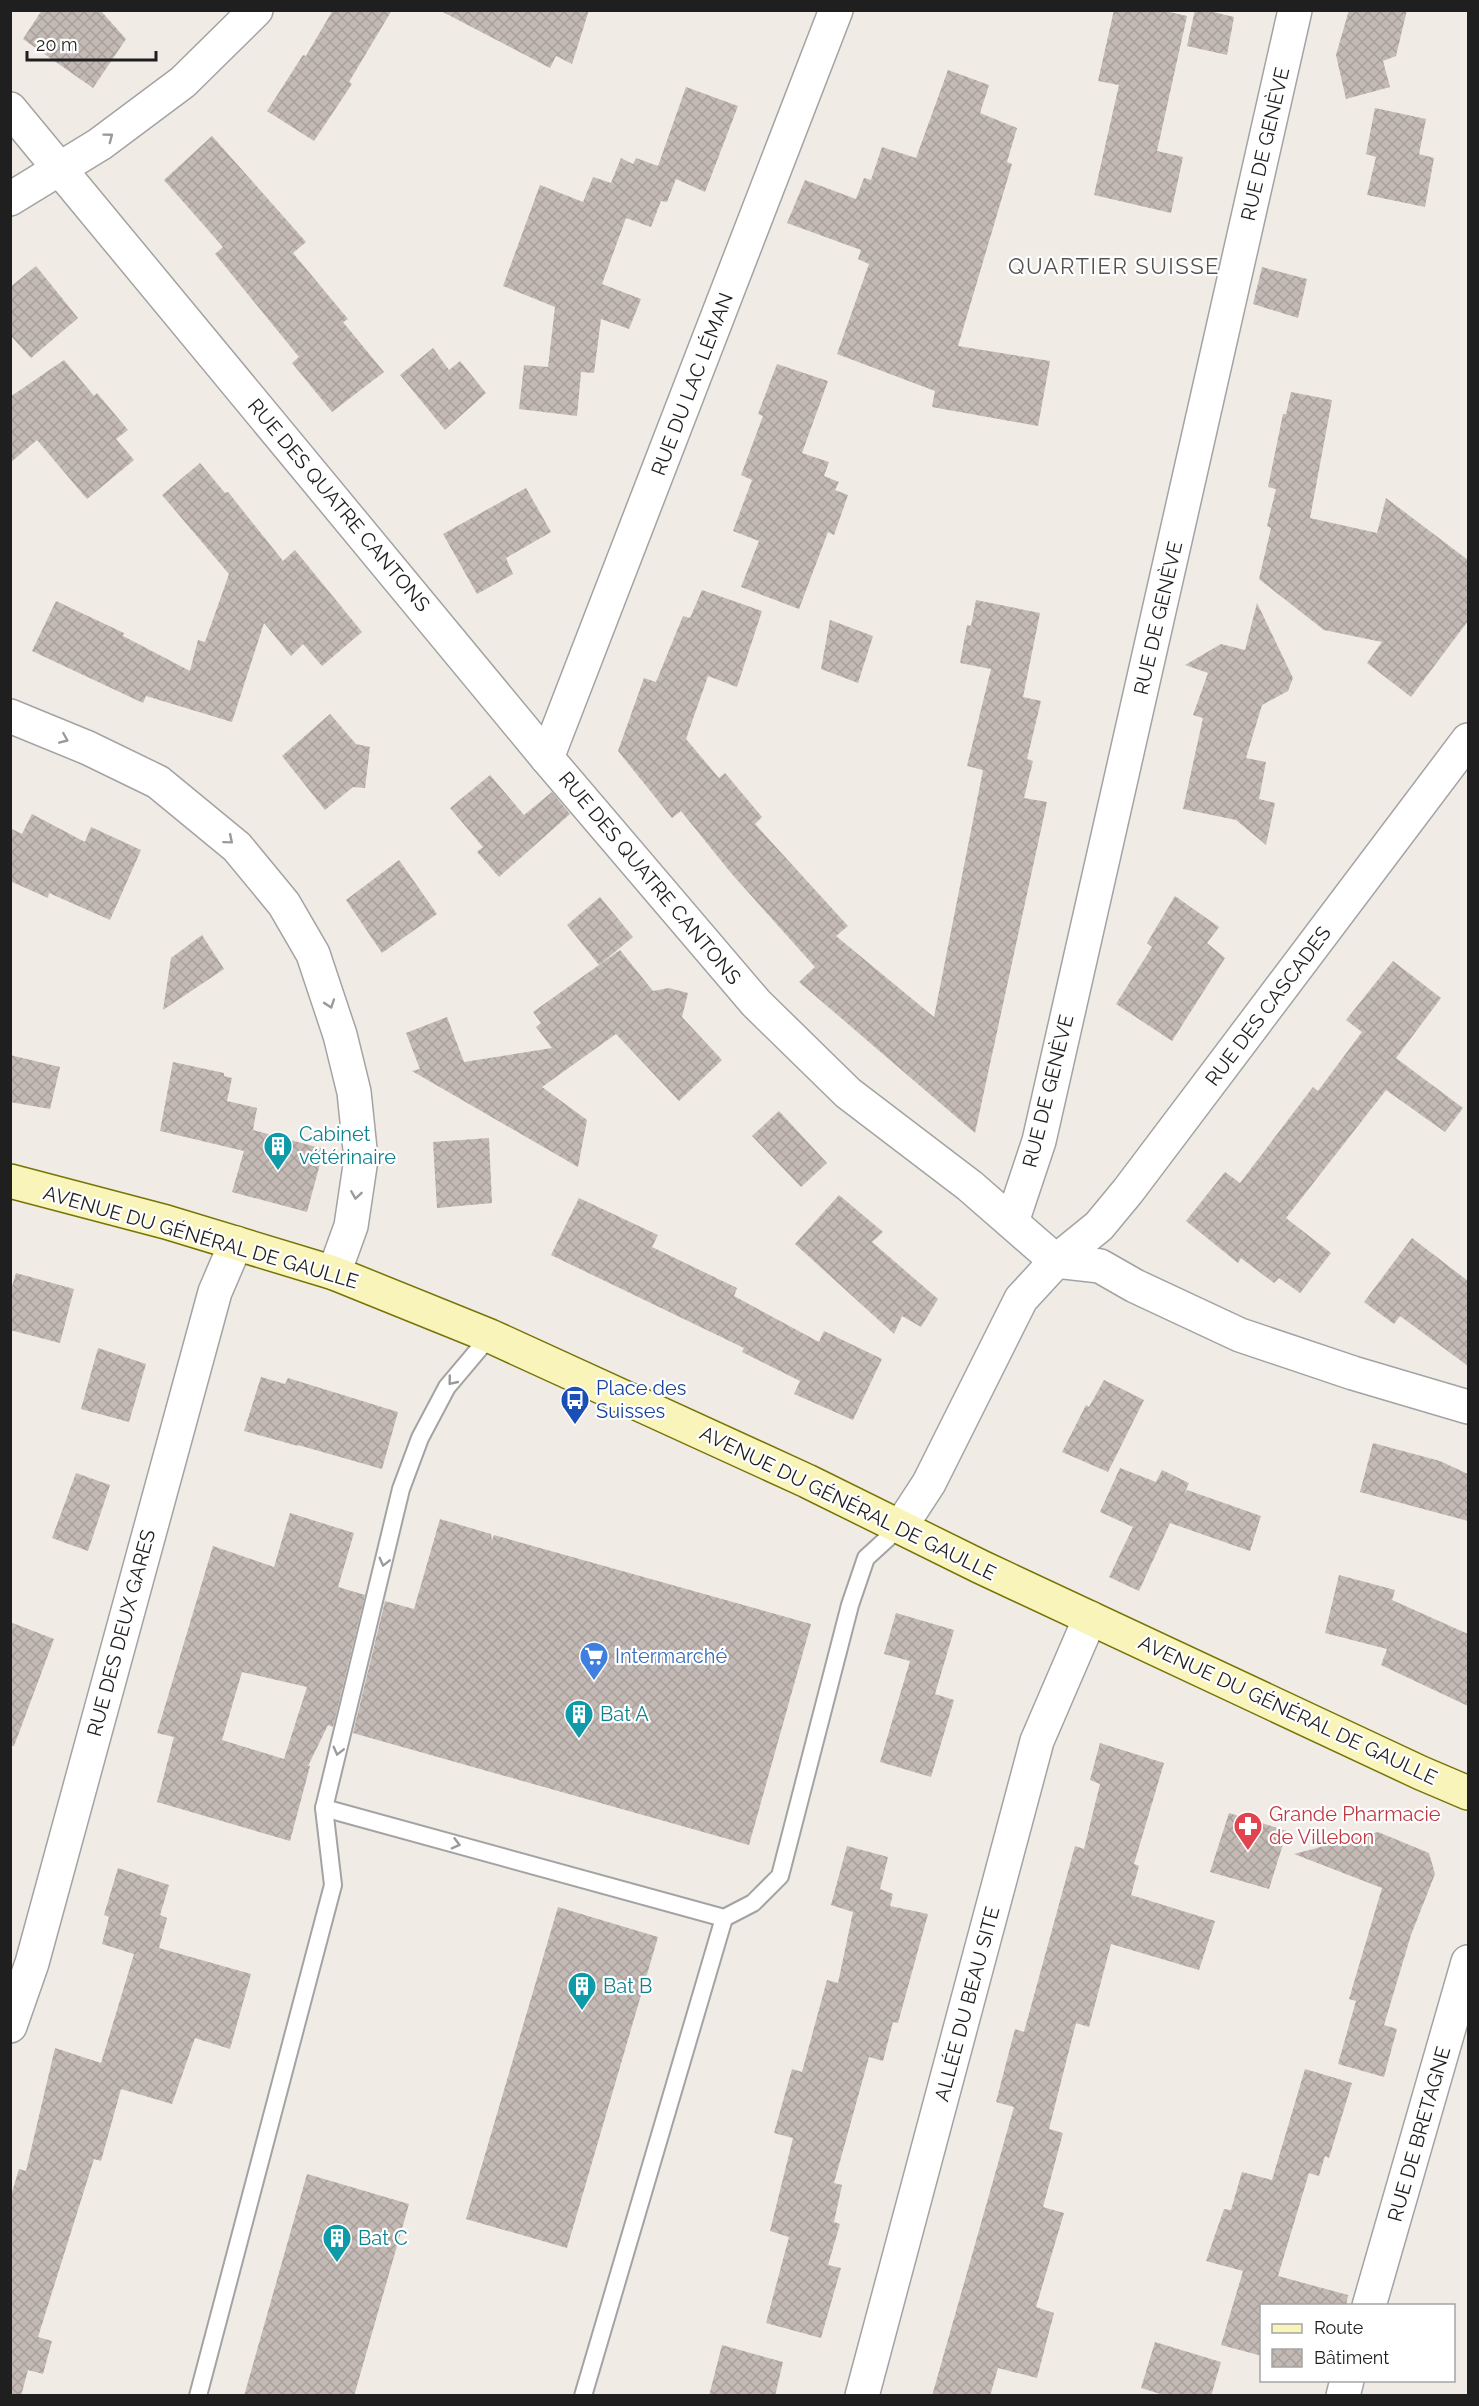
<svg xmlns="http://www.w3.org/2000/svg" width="1479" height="2406" font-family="Raleway,sans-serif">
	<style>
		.building { fill: url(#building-cross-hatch); fill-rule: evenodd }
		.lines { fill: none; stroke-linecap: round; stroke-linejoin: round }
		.lane-casing { stroke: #a3a3a3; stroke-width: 20 }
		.street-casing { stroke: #a3a3a3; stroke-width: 36 }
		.secondary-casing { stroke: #767406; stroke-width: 36 }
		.lane { stroke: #fff; stroke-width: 16 }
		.street { stroke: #fff; stroke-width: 33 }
		.secondary { stroke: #f9f4ba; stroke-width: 33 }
		.oneway { stroke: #9a9a9a }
		.labels { text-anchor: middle; stroke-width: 4.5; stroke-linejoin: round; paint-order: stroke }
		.street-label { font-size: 20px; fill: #1f1f1f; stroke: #fff }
		.culture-label { font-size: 20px; fill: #0d838f; stroke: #fff; text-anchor: start }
		.transit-label { font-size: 20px; fill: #164399; stroke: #fff; text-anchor: start }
		.shop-label { font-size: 20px; fill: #366cbe; stroke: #fff; text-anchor: start }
		.health-label { font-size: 20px; fill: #be3a42; stroke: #fff; text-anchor: start }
		.quarter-label { font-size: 22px; letter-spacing: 1.5px; fill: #525252; stroke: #fff }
	</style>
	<defs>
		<pattern id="building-cross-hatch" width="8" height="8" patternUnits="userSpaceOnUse" patternTransform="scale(1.5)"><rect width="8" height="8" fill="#c4bab5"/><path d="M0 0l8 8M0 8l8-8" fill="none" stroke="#a89f9b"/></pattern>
	</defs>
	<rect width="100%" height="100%" fill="#f0ebe5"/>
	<!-- building -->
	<g class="building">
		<path d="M42 10H100L126 39 93 88 23 39Z"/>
		<path d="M333 10H392L349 82 352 84 314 141 267 111 303 55 306 56Z"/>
		<path d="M439 10H589L572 64 556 56 550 68Z"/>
		<path d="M1114 10H1161L1187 16 1157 151 1183 157 1171 213 1094 195 1119 85 1098 81Z"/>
		<path d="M1195 10H1205L1234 17 1227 55 1187 46Z"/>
		<path d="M1349 10H1407L1396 56 1383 61 1390 87 1346 99 1336 55Z"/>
		<path d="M948 70 989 85 980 113 1017 128 1007 162 1012 164 958 346 1050 361 1038 426 932 407 935 391 837 354 869 264 858 259 861 250 787 223 805 180 856 199 864 178 871 180 882 147 916 158Z"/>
		<path d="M686 87 738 106 705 192 676 179 667 202 661 201 651 227 626 218 602 284 641 299 629 329 601 319 594 373 581 372 577 416 519 409 524 365 548 367 555 307 503 286 540 185 583 202 593 177 611 183 621 158 633 164 636 158 658 166Z"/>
		<path d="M1375 108 1426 119 1419 154 1434 158 1425 207 1367 195 1376 157 1366 154Z"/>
		<path d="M212 136 306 242 293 253 348 319 343 322 384 372 332 412 292 363 299 357 215 254 223 247 164 180Z"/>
		<path d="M36 266 78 318 31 358 10 335V287Z"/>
		<path d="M1262 267 1307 279 1298 318 1253 304Z"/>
		<path d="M433 348 449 370 460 361 486 393 445 430 400 375Z"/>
		<path d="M64 360 94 396 97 393 128 430 116 439 134 460 87 499 37 440 10 463V397Z"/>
		<path d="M777 364 828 381 802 453 829 462 824 476 839 482 835 490 848 495 834 535 828 532 799 609 741 587 759 541 733 531 752 480 741 475 763 416 758 414Z"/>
		<path d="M1291 392 1332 400 1310 518 1377 533 1386 498 1468 560V621L1411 697 1367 663 1382 642 1324 630 1259 579 1271 528 1267 526 1276 489 1268 487 1283 414H1286Z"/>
		<path d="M200 463 225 493 228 492 283 561 295 550 362 632 322 666 303 644 291 656 264 623 232 722 146 696 143 703 32 651 56 601 124 633 123 636 190 671 198 640 205 642 229 574 162 495Z"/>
		<path d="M526 488 551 532 506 558 513 574 477 594 443 534Z"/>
		<path d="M702 590 762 611 737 687 708 676 686 739 719 778 725 773 762 817 755 824 848 926 836 936 934 1017 983 770 967 766 991 669 960 663 967 625 971 626 976 600 1040 613 1023 697 1041 701 1027 759 1033 761 1024 798 1047 802 975 1133 799 982 815 967 731 873 681 811 672 818 618 751 644 678 656 682 683 616 690 618Z"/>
		<path d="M1257 603 1293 678 1288 691 1262 705 1246 758 1266 762 1259 799 1275 803 1266 845 1236 820 1183 809 1203 718 1193 715 1208 673 1185 665 1221 644 1245 650Z"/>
		<path d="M830 620 873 636 858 683 821 669Z"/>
		<path d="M330 714 356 744 370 747 365 788 353 787 325 810 282 756Z"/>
		<path d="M490 775 524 815 552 792 570 814 499 877 477 852 483 847 450 808Z"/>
		<path d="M32 814 85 842 91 827 141 850 110 920 49 893 48 898 10 881V828L22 834Z"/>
		<path d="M399 860 437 914 382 953 346 900Z"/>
		<path d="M1175 896 1219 927 1207 943 1225 958 1172 1041 1116 1004 1152 947 1147 943Z"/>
		<path d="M600 897 633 937 599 965 567 925Z"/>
		<path d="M202 935 224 969 163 1010 171 958Z"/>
		<path d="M620 950 653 991 669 988 688 993 682 1017 722 1060 679 1101 616 1034 542 1087 587 1120 578 1167 412 1071 420 1069 406 1033 447 1017 464 1062 552 1048 536 1027 541 1023 533 1012Z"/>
		<path d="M1393 961 1441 998 1396 1058 1463 1108 1445 1132 1386 1090 1286 1218 1331 1253 1300 1293 1279 1278 1274 1283 1241 1258 1238 1263 1186 1221 1225 1172 1240 1183 1313 1087 1318 1091 1362 1032 1346 1020Z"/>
		<path d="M10 1055 60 1067 50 1109 10 1102Z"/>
		<path d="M173 1062 224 1073V1076L232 1078 227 1101 257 1108 253 1130 324 1149 307 1212 232 1192 244 1151 160 1131Z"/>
		<path d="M779 1111 827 1163 801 1187 752 1136Z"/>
		<path d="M489 1138 492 1203 437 1208 433 1142Z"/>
		<path d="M839 1195 883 1232 872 1242 938 1299 921 1327 902 1316 894 1334 795 1244Z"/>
		<path d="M579 1198 658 1235 652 1247 737 1288 734 1296 819 1342 824 1331 882 1359 853 1420 794 1394 800 1381 742 1352 744 1348 551 1255Z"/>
		<path d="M1412 1238 1468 1281V1366L1400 1316 1394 1324 1364 1302Z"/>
		<path d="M16 1273 74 1289 60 1343 10 1330V1293Z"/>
		<path d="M98 1348 146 1364 129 1422 81 1409Z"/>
		<path d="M261 1377 285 1384 288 1378 398 1412 382 1469 298 1445V1446L244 1431Z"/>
		<path d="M1104 1380 1144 1400 1108 1472 1062 1452 1086 1405 1089 1407Z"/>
		<path d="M1373 1443 1440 1461 1468 1474V1521L1360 1492Z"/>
		<path d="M1120 1468 1156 1482 1162 1470 1189 1483 1184 1494 1187 1490 1261 1516 1250 1551 1170 1523 1139 1591 1109 1577 1133 1527 1100 1512Z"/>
		<path d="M76 1473 110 1485 88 1551 52 1538Z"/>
		<path d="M290 1513 354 1533 338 1587 365 1595 333 1727 328 1725 308 1766H310L290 1841 157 1802 174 1737 157 1733 213 1546 274 1567ZM242 1672 307 1687 284 1759 222 1740Z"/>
		<path d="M440 1519 491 1534 492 1540 494 1535 811 1624 749 1845 353 1733 385 1601 414 1609Z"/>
		<path d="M1339 1575 1395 1590 1392 1600 1468 1634V1706L1381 1665 1387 1649 1325 1633Z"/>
		<path d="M896 1613 954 1630 935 1694 954 1700 931 1777 880 1762 910 1661 884 1654Z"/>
		<path d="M10 1622 54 1639 14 1746H10Z"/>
		<path d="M1100 1743 1164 1763 1134 1864 1139 1866 1131 1895 1215 1921 1199 1970 1111 1944 1089 2027 1076 2023 1049 2129 1063 2133 1043 2207 1064 2213 1036 2307 1054 2313 1037 2378 998 2368 990 2396H932L1014 2107 996 2102 1015 2029 1024 2032 1075 1846 1084 1849 1100 1784 1090 1780Z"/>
		<path d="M1229 1813 1287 1831 1269 1889 1210 1872Z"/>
		<path d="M1378 1832 1429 1853 1435 1874 1411 1935 1384 2025 1397 2029 1384 2077 1338 2064 1356 2001 1349 1999 1382 1888 1294 1854Z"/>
		<path d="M847 1846 888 1857 880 1889 893 1894 890 1906 928 1914 898 2023 893 2022 883 2061 869 2057 834 2183 842 2185 834 2222 840 2224 828 2265 841 2268 821 2338 766 2323 789 2237 770 2231 793 2138 774 2133 792 2069 802 2072 827 1980 838 1983 853 1912 831 1905Z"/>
		<path d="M118 1868 169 1885 160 1915 167 1918 159 1948 251 1974 230 2049 195 2038 172 2104 121 2089 101 2161 94 2159 38 2337 52 2341 43 2374 28 2370 21 2396H10V2199L19 2169 26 2171 55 2048 101 2063 134 1954 102 1944 109 1917 104 1915Z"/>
		<path d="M558 1907 658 1937 567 2248 466 2219Z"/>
		<path d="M1305 2069 1352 2083 1329 2158 1325 2156 1319 2176 1309 2173 1278 2276 1348 2295 1346 2306H1262V2356L1221 2345 1243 2271 1206 2261 1224 2209 1231 2210 1242 2172 1272 2180Z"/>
		<path d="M307 2174 409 2204 354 2396H244Z"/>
		<path d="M1155 2342 1221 2362 1211 2396H1167L1141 2388Z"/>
		<path d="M722 2345 783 2362 775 2396H709Z"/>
	</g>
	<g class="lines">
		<!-- lane casing -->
		<g class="lane-casing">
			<g id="lane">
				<path d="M490 1336 447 1387 420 1438 401 1489 324 1808 724 1918 753 1903 780 1876 850 1605 866 1558 901 1526"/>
				<path d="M198 2396 333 1885 324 1808"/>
				<path d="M583 2396 724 1918"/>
			</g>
		</g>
		<!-- street casing -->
		<g class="street-casing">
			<g id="street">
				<path d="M10 109 547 758 756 1003 848 1093 970 1186 1056 1261 1100 1266 1135 1286 1240 1335 1353 1373 1468 1407"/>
				<path d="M10 199 100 144 183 82 256 10"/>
				<path d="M10 716 88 748 158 782 237 847 284 904 313 954 340 1035 354 1092 361 1159 351 1226 334 1273"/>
				<path d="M547 758 836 10"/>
				<path d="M1012 1222 1039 1141 1295 10"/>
				<path d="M901 1526 929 1483 1021 1299 1056 1261 1099 1226 1128 1191 1468 740"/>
				<path d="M10 2026 32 1963 215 1292 236 1243"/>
				<path d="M1369 2306 1468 1962"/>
				<path d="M862 2396 1037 1741 1090 1618"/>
				<path d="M1343 2396 1347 2380"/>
			</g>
		</g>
		<!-- secondary casing -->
		<g class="secondary-casing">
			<path id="secondary" d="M10 1181 166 1222 334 1273 490 1336 807 1481 981 1567 1421 1773 1468 1793"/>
		</g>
		<!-- lane -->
		<use href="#lane" class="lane"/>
		<!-- street -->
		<use href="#street" class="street"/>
		<!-- secondary -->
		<use href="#secondary" class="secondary"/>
	</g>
	<!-- one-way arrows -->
	<defs><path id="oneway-chevron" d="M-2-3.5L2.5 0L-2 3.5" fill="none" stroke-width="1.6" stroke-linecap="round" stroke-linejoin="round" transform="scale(1.5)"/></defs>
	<g class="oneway">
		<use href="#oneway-chevron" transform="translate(109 137) rotate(-37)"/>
		<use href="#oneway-chevron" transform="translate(64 739) rotate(23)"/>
		<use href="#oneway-chevron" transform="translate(229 840) rotate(40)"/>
		<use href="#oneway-chevron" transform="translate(330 1004) rotate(71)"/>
		<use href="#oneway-chevron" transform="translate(356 1195) rotate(99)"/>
		<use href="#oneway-chevron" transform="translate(452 1381) rotate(129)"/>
		<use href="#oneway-chevron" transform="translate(384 1562) rotate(104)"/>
		<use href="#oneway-chevron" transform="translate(338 1751) rotate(104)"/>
		<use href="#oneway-chevron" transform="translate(456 1844) rotate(15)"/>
	</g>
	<!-- icons -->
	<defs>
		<g id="building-pin" transform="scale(1.5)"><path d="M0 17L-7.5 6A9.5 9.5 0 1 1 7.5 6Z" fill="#0f9aa8" stroke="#fff"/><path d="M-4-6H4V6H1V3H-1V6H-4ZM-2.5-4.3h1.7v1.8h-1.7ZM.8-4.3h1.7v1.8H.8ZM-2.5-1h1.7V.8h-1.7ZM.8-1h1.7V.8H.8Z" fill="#fff"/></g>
		<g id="bus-pin" transform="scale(1.5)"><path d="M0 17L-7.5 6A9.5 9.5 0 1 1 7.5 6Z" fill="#1a4fb4" stroke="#fff"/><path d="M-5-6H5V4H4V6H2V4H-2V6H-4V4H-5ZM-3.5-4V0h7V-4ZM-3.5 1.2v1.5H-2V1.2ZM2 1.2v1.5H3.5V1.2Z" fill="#fff"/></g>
		<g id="supermarket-pin" transform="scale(1.5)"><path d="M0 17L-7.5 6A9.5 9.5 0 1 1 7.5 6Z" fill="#3f7fe0" stroke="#fff"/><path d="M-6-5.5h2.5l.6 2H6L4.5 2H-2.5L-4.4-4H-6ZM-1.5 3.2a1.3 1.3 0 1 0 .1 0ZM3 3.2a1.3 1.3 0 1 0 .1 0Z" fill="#fff"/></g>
		<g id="pharmacy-pin" transform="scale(1.5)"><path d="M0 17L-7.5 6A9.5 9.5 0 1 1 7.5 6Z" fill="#e0444e" stroke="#fff"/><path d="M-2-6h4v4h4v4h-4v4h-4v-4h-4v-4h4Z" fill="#fff"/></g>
	</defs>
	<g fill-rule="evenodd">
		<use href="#building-pin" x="278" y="1146"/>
		<use href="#bus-pin" x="575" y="1400"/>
		<use href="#supermarket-pin" x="594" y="1656"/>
		<use href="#building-pin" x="579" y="1714"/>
		<use href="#pharmacy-pin" x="1248" y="1826"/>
		<use href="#building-pin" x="582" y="1986"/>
		<use href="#building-pin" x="337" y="2238"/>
	</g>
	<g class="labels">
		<!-- street labels -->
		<g class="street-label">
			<text transform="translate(1265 144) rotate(-77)" y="7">RUE DE GENÈVE</text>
			<text transform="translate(692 384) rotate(-69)" y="7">RUE DU LAC LÉMAN</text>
			<text transform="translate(339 505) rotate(50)" y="7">RUE DES QUATRE CANTONS</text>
			<text transform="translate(1158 618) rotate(-77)" y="7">RUE DE GENÈVE</text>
			<text transform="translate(650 878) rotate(50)" y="7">RUE DES QUATRE CANTONS</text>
			<text transform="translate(1268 1006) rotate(-53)" y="7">RUE DES CASCADES</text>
			<text transform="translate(1048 1091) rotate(-76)" y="7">RUE DE GENÈVE</text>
			<text transform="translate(201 1237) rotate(16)" y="7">AVENUE DU GÉNÉRAL DE GAULLE</text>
			<text transform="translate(848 1503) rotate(26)" y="7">AVENUE DU GÉNÉRAL DE GAULLE</text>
			<text transform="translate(121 1633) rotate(-75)" y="7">RUE DES DEUX GARES</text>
			<text transform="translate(1288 1710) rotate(25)" y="7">AVENUE DU GÉNÉRAL DE GAULLE</text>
			<text transform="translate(967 2004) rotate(-75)" y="7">ALLÉE DU BEAU SITE</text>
			<text transform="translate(1419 2134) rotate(-74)" y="7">RUE DE BRETAGNE</text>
		</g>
		<!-- culture labels -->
		<g class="culture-label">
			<text x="299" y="1141">Cabinet<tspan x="299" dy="23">vétérinaire</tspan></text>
			<text x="600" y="1721">Bat A</text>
			<text x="603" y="1993">Bat B</text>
			<text x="358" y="2245">Bat C</text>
		</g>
		<!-- transit labels -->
		<g class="transit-label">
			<text x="596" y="1395">Place des<tspan x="596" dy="23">Suisses</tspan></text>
		</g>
		<!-- shop labels -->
		<g class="shop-label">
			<text x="615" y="1663">Intermarché</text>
		</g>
		<!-- health labels -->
		<g class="health-label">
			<text x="1269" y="1821">Grande Pharmacie<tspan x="1269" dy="23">de Villebon</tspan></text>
		</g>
		<!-- quarter labels -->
		<g class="quarter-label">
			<text x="1114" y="274">QUARTIER SUISSE</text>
		</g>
	</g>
	<!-- border -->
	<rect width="1479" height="2406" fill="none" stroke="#1f1f1f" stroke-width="24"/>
	<!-- legend -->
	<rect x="1260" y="2304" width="195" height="78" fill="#ffffff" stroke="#a5a5a5" stroke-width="1.5"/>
	<rect x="1272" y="2324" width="30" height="9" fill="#f9f4ba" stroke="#a5a5a5" stroke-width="1.5"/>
	<text x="1314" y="2334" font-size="18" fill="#1f1f1f">Route</text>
	<rect x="1272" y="2349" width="30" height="18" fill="url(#building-cross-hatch)" stroke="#a5a5a5" stroke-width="1.5"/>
	<text x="1314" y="2364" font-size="18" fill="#1f1f1f">Bâtiment</text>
	<!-- scale -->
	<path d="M27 51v9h129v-9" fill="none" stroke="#1f1f1f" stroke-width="3"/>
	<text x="36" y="51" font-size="18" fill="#1f1f1f" stroke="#ffffff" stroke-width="4.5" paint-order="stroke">20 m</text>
</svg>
